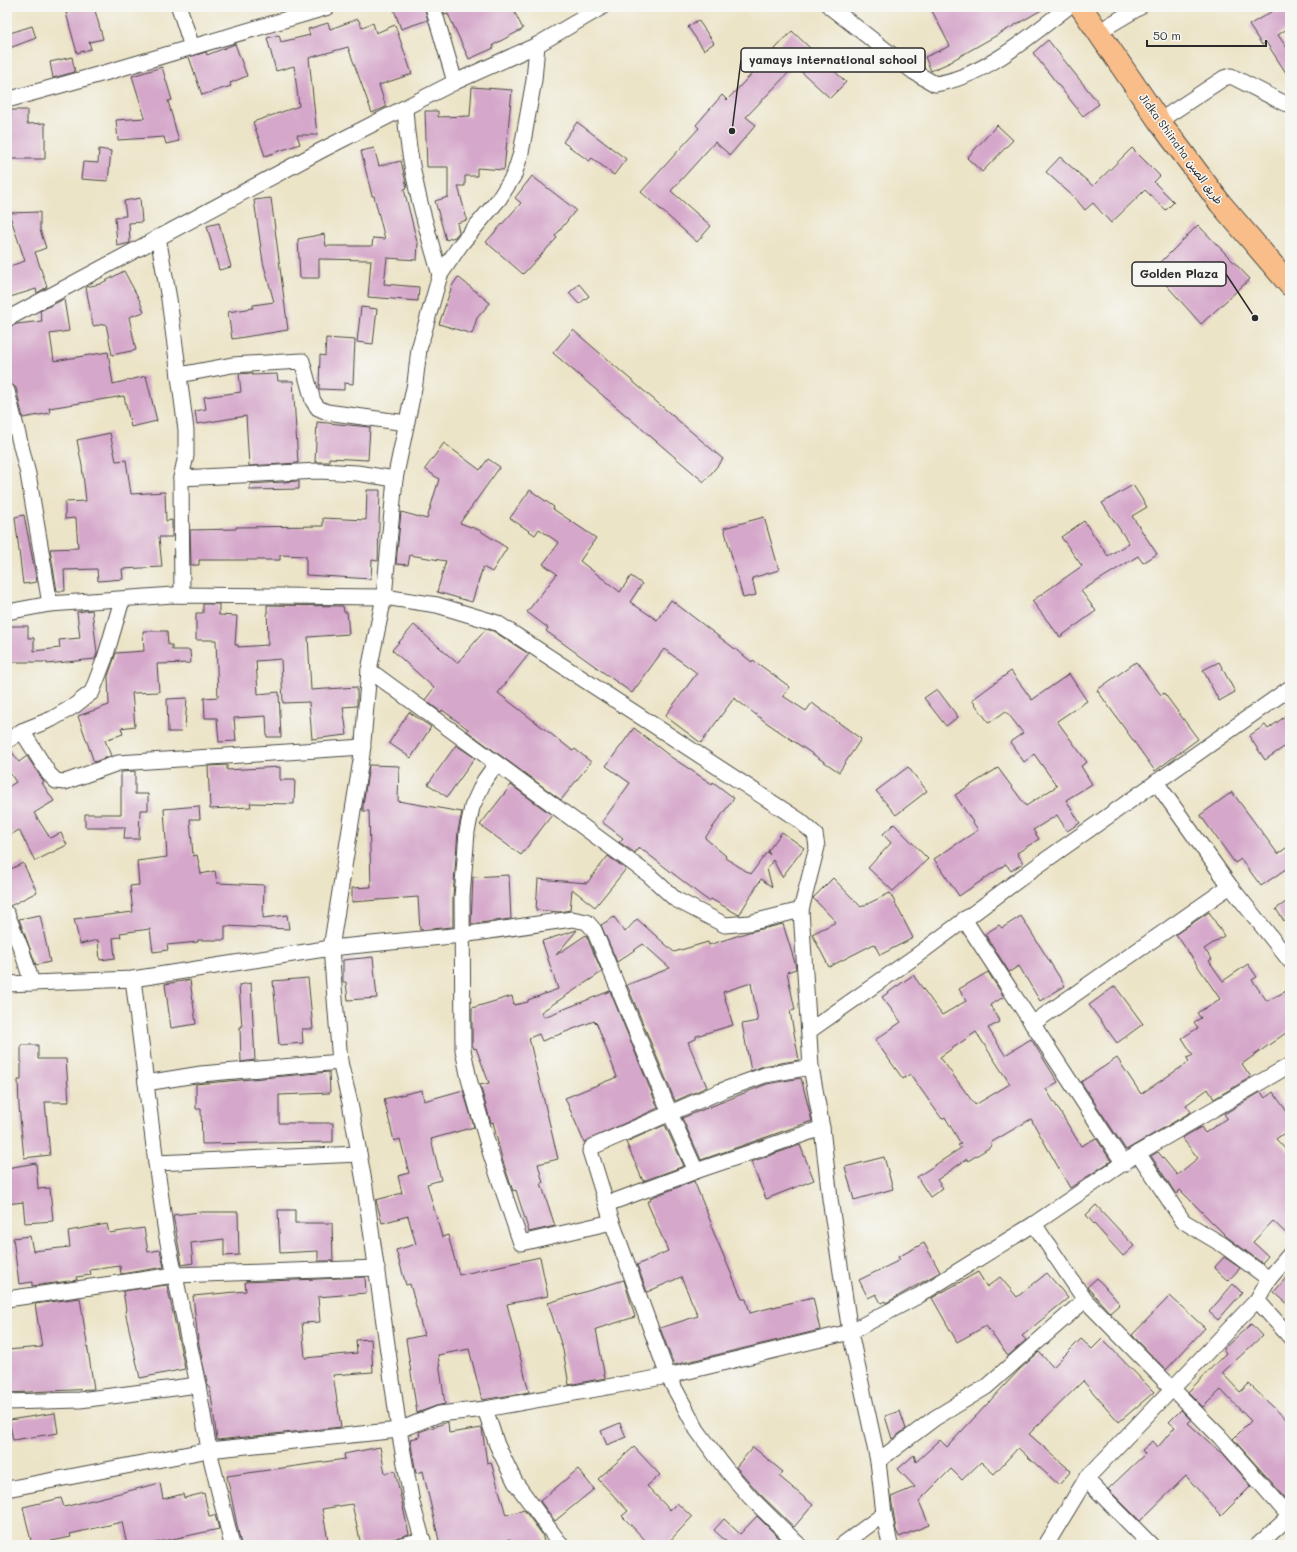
<svg xmlns="http://www.w3.org/2000/svg" width="1297" height="1552" font-family="Mali,'Playpen Sans Arabic',sans-serif">
	<style>
		.building { fill: #d5a7ca; fill-rule: evenodd }
		.lines { fill: none; stroke-linecap: round; stroke-linejoin: round }
		.minor-casing { stroke: #484742; stroke-width: 17 }
		.primary-casing { stroke: #484742; stroke-width: 24 }
		.minor { stroke: #fff; stroke-width: 15 }
		.primary { stroke: #f8bd89; stroke-width: 22 }
		.labels { text-anchor: middle; stroke-width: 3; stroke-linejoin: round; paint-order: stroke }
		.street-label { font-size: 11px; fill: #2b2b2b; stroke: #f6f6f2 }
		.leader { fill: none; stroke: #2b2b2b; stroke-width: 1.5 }
		.callout-dot { fill: #2b2b2b; stroke: #f6f6f2; stroke-width: 1.5 }
		.callout { fill: #f6f6f2; stroke: #2b2b2b; stroke-width: 1.5 }
		.callout-label { font-size: 12px; text-anchor: middle; font-weight: bold; fill: #2b2b2b }
	</style>
	<rect width="100%" height="100%" fill="#f6f6f2"/>
	<filter id="ink" filterUnits="userSpaceOnUse"><feTurbulence type="fractalNoise" baseFrequency=".025" numOctaves="2"/><feDisplacementMap in="SourceGraphic" scale="8" xChannelSelector="R" yChannelSelector="G"/><feConvolveMatrix kernelMatrix="1 2 1 2 8 2 1 2 1" color-interpolation-filters="sRGB"/></filter>
	<filter id="wash" filterUnits="userSpaceOnUse"><feTurbulence type="fractalNoise" baseFrequency=".012" numOctaves="4" result="noise"/><feDisplacementMap in="SourceGraphic" scale="16" xChannelSelector="R" yChannelSelector="G"/><feGaussianBlur stdDeviation="0.9" result="paint"/><feColorMatrix in="noise" values="0 0 0 0 0 0 0 0 0 0 0 0 0 0 0 0 0 1.4 0 .05"/><feComposite in="paint" operator="in"/></filter>
	<g filter="url(#wash)">
		<rect width="100%" height="100%" fill="#ece4c7"/>
		<g id="blocks">
			<!-- building -->
			<g class="building">
				<path d="M87 7H94L103 39 89 42 91 49 77 53 66 13Z"/>
				<path d="M393 7H424L428 20 401 29Z"/>
				<path d="M442 7H512L523 29 493 45 494 48 469 59 448 14 445 15Z"/>
				<path d="M930 7H1047L953 60V61L931 71 925 57 950 46Z"/>
				<path d="M1279 7H1290V27L1278 35 1290 52V79L1266 42 1262 45 1249 25Z"/>
				<path d="M358 19 362 27 373 23 376 33 395 25 412 74 379 85 386 107 372 113 348 47 309 58 317 135H297L300 144 265 156 253 122 299 106 294 66 276 71 267 38 279 35 281 42 310 35 308 29 328 23 330 29Z"/>
				<path d="M698 20 714 43 704 50 688 27Z"/>
				<path d="M32 26 36 38 7 49V34Z"/>
				<path d="M792 31 846 82 830 98 795 66 746 117 756 125 730 155 715 142 671 191 711 226 697 242 641 192 699 128 696 125 722 95 727 100Z"/>
				<path d="M1048 40 1099 104 1083 116 1033 53Z"/>
				<path d="M235 44 247 76 230 83 231 86 202 95 189 57 206 52 207 55Z"/>
				<path d="M72 57 75 72 53 78 50 62Z"/>
				<path d="M162 67 172 100 168 101 179 141 166 144 164 137 118 140 116 120 145 118 132 76Z"/>
				<path d="M472 87 512 90 504 170 477 168V176H465V186H458L467 220 457 223 459 232 455 237 446 240 435 201 448 197V167H427L425 111H438V117L470 116Z"/>
				<path d="M11 110H27V124L45 123V159H7V118H11Z"/>
				<path d="M577 122 626 159 614 175 592 158 589 161 563 142Z"/>
				<path d="M997 125 1013 140 982 172 967 158Z"/>
				<path d="M374 148 379 166 401 161 407 188 404 189 417 242H418L417 260 387 258 384 284 419 287 418 301 368 297 371 260 319 259V278H300L298 239 324 234 326 246H372L373 238 385 239 374 196H372L361 151Z"/>
				<path d="M1132 148 1160 176 1154 182 1174 202 1166 210 1145 190 1111 223 1093 203 1085 210 1075 198 1046 172 1060 157 1093 186Z"/>
				<path d="M99 149 111 151 108 181 81 179 83 162 98 163Z"/>
				<path d="M532 176 576 210 555 236 557 238 523 274 486 242 521 203 515 198Z"/>
				<path d="M140 198 142 222 129 223 130 243 117 246 115 217 126 216 124 201Z"/>
				<path d="M271 198 288 330 232 339 228 312 253 308V305L274 302 263 262 254 200Z"/>
				<path d="M40 212V230L46 248 35 252 47 287 37 293 36 289 7 298V267L25 261 9 213Z"/>
				<path d="M219 223 231 267 219 270 207 226Z"/>
				<path d="M1198 225 1250 279 1201 324 1153 270Z"/>
				<path d="M124 271 139 299 144 312 129 317 136 350 112 355 106 324 93 326 86 287 100 284Z"/>
				<path d="M458 277 490 303 477 318 472 334 439 324 452 286Z"/>
				<path d="M579 284 589 296 579 304 569 293Z"/>
				<path d="M64 299 69 331 50 334 54 361 108 352 113 384 146 376 157 421 131 427 124 396 49 408 50 413 23 418 16 388 7 380V328L17 324 42 321 40 311Z"/>
				<path d="M361 307 377 309 373 344 357 342Z"/>
				<path d="M573 330 723 459 704 482 553 353Z"/>
				<path d="M326 338 355 340 353 384 344 383V390L319 389 320 355 325 356Z"/>
				<path d="M252 373V375L277 374 278 381H293L298 463 249 466 246 416 197 424 195 411 206 409 204 397 241 392 239 374Z"/>
				<path d="M317 422 370 427 368 460 329 458V462H315Z"/>
				<path d="M110 433 116 461 126 460 131 494 165 492 166 521 172 520V537H159L162 567 122 569 123 579 98 581 97 569 64 570 65 591H57L50 549 78 548 76 518 65 519V502L86 501 82 466 77 440Z"/>
				<path d="M444 443 480 470 488 459 500 467 460 523 479 530 507 548 492 572 483 567 472 602 437 592 446 561 410 555 408 565 396 564 401 512 427 519 439 479 425 469Z"/>
				<path d="M299 481V489L250 490V484Z"/>
				<path d="M1133 485 1147 507 1132 516 1157 554 1143 563 1138 556 1081 591 1096 611 1060 637 1032 601 1082 566 1061 537 1084 521 1108 556 1129 543 1102 503Z"/>
				<path d="M367 490H380L378 561 372 560 371 579 306 575V556L280 555V560H199V565H191L190 530 236 529V527L323 526V518L366 520Z"/>
				<path d="M530 490 554 507 553 509 596 538 580 561 620 592 631 576 642 584 630 602 657 620 671 600 752 662 753 660 790 687 783 696 806 711 812 703 861 739 839 772 767 723 734 698 701 743 665 716 697 673 664 649 632 693 546 631 548 628 527 612 557 574 543 564 559 543 539 529 535 535 510 518Z"/>
				<path d="M24 515 37 582 23 584 15 517Z"/>
				<path d="M764 517 779 570 752 578 756 595 743 598 724 528Z"/>
				<path d="M203 604H219V615L237 616 235 645H238V647L268 645 267 605 343 606 344 612H347L349 634 308 637 311 690 357 687V706L343 707 347 735 312 739 309 702 283 703 281 659 256 661 258 694 279 692 281 737H267L266 716 234 718 236 741 219 742 217 718H205L204 698 218 697 216 640H196V613H203Z"/>
				<path d="M92 610 97 653 95 659 47 664V662H7V626H28V638H34V651L60 648 59 640 80 638 77 612Z"/>
				<path d="M414 625 456 662H458L486 629 493 631 529 654 498 693 573 751 575 749 591 762 561 800 467 731 468 729 445 712 442 710 441 712 425 700 434 688 392 650Z"/>
				<path d="M143 631H167L168 645H172V650H190L191 663 157 664 159 692 132 693 135 726 121 728 123 734 105 740 111 756 94 762 78 716 109 705 108 676 116 653 144 651Z"/>
				<path d="M1136 662 1161 695 1164 693 1198 739 1155 771 1097 690Z"/>
				<path d="M1219 662 1235 692 1219 701 1203 670Z"/>
				<path d="M1011 671 1032 700 1069 674 1087 701 1057 721 1087 762 1081 766 1092 784 1066 800 1080 823 1067 831 1057 815 1033 830 1039 839 1017 853 1023 863 1011 871 1006 864 959 896 934 859 978 830 955 795 998 768 1026 806 1057 786 1034 754 1024 762 1010 742 1023 733 1006 711 989 723 972 700Z"/>
				<path d="M937 689 958 717 946 726 924 698Z"/>
				<path d="M187 698 185 728 181 732H168L167 699Z"/>
				<path d="M409 712 431 727 411 758 389 743Z"/>
				<path d="M1290 713V743L1265 760 1249 736 1265 725 1268 729Z"/>
				<path d="M634 728 671 757 712 784 713 782 734 798 705 838 726 856 725 858 751 874 767 852 770 855 768 851 782 832 804 848 782 877 773 860 767 869 772 887 761 879 739 915 711 899 709 901 702 896 639 847 635 853 619 842 623 838 602 822 630 783 606 766Z"/>
				<path d="M456 745 475 758 447 797 428 784Z"/>
				<path d="M10 749 19 762 27 756 44 782 42 783 54 801 34 813 50 838 61 833 67 845 35 861 19 830 7 837V788L16 782 7 769V750Z"/>
				<path d="M227 765V770L280 767V780H295L294 804 250 803 251 807 210 809 208 766Z"/>
				<path d="M369 765 399 766 398 801 462 812 458 831 453 896V927L420 930 418 897 352 902V888L371 887 369 811H363V805Z"/>
				<path d="M908 767 927 791 896 815 876 791Z"/>
				<path d="M135 771V794H148V810H140L139 839H124L125 827H85V814H121V772Z"/>
				<path d="M511 785 552 815 521 855 480 825Z"/>
				<path d="M1232 792 1278 854 1290 845V866L1261 886 1241 859 1235 863 1200 815Z"/>
				<path d="M199 806 200 819H190L193 856 197 855 201 874 215 871 217 883 264 885 263 918 287 915 289 929 225 926V940H198V942L167 945 168 950 153 952 150 929 120 933 121 937 113 938 115 958 100 960 98 940 80 944 74 919 133 912 130 886 139 885 137 861 167 857 164 809Z"/>
				<path d="M894 824 928 859 893 891 868 868 891 843 883 834Z"/>
				<path d="M608 856 626 869 595 907 572 889 570 910 560 912 536 910 538 879 587 883Z"/>
				<path d="M23 863 37 892 10 906 7 905V871Z"/>
				<path d="M509 875 511 919 471 924 473 877Z"/>
				<path d="M833 878 861 907 890 893 913 938 880 955 874 944 829 967 812 934 836 922 813 898Z"/>
				<path d="M1290 899V930L1276 909Z"/>
				<path d="M1209 912 1224 936 1204 949 1212 959 1209 961 1223 981 1248 964 1257 977 1252 980 1267 1001 1290 989V1030L1242 1064 1251 1077 1214 1099 1208 1089 1186 1105 1191 1112 1126 1150 1081 1082 1117 1058 1141 1094 1189 1062 1187 1058 1193 1055 1182 1038 1198 1028 1194 1022 1201 1018 1197 1013 1220 999 1176 934Z"/>
				<path d="M40 915 50 962 36 965 19 919Z"/>
				<path d="M1021 916 1065 986 1040 1001 1019 966 1009 972 985 934 999 925 1002 928Z"/>
				<path d="M614 917 625 932 637 919 674 952 708 942 709 945 749 932 783 924 795 963 796 969 787 972 795 1010 790 1011 799 1060 763 1066 751 1071 742 1024 758 1021 751 983 723 992 733 1025 696 1036V1039L688 1042 707 1087 675 1101 627 985 670 968 643 944 617 962 601 925Z"/>
				<path d="M577 930 556 955 586 935 602 972 541 1012 544 1017 610 991 658 1108 584 1142 565 1098 617 1077 597 1024 594 1021 542 1041 539 1034 529 1038 558 1159 538 1164 543 1183H541L555 1226 529 1232 516 1190 513 1191 502 1159 493 1122 491 1123 480 1085 489 1083 476 1048 474 1049 472 1044V1008L512 996 514 1005 528 1002V1000L558 989 542 941Z"/>
				<path d="M373 957 377 998 348 1000 346 982H343V960Z"/>
				<path d="M988 972 1004 997 990 1005 1000 1022 988 1028 1005 1055 1031 1039 1058 1082 1046 1089 1081 1146 1096 1138 1111 1161 1070 1188 1031 1119 990 1143 992 1146 968 1161 967 1159 937 1180 943 1188 930 1197 917 1177 961 1148 958 1145 961 1144 945 1117 942 1119 910 1074 903 1079 875 1040 901 1022 882 997 913 975 942 1015 966 1001 959 989ZM976 1032 1010 1084 975 1105 940 1057Z"/>
				<path d="M308 978 313 1029H302L303 1043 279 1045 273 981Z"/>
				<path d="M190 980 196 1024 171 1028 165 984Z"/>
				<path d="M251 983 255 1060 241 1062 240 1027H242L239 985Z"/>
				<path d="M1115 986 1143 1024 1117 1043 1089 1005Z"/>
				<path d="M21 1045H38V1059H66L69 1102H45L50 1155 24 1158 19 1106 18 1080H21Z"/>
				<path d="M329 1072 330 1093 279 1095V1123H333V1142L202 1144 201 1109H196V1084Z"/>
				<path d="M801 1078 812 1121 701 1160 682 1118 767 1084Z"/>
				<path d="M422 1090 424 1101 463 1090 474 1127 431 1139 441 1180 427 1184 442 1237 448 1235 459 1275 540 1257 548 1296 507 1304 529 1392 482 1400 469 1349 438 1355 445 1404 436 1406 417 1413 406 1339 424 1335 410 1284 406 1285 396 1250 416 1244 408 1216 382 1223 376 1200 402 1193 398 1176 409 1173 400 1139 394 1141 384 1099Z"/>
				<path d="M1261 1092 1265 1098 1273 1092 1290 1116V1129L1276 1139 1290 1154V1237L1273 1221 1253 1242 1268 1256 1262 1263 1227 1237 1180 1190 1176 1194 1151 1156 1158 1152 1177 1175 1198 1158 1182 1138 1201 1127 1205 1133 1227 1118 1224 1114Z"/>
				<path d="M665 1125 684 1166 643 1181 626 1142Z"/>
				<path d="M800 1145 814 1180 766 1199 751 1162Z"/>
				<path d="M884 1157 893 1189 854 1200 845 1167Z"/>
				<path d="M36 1163 38 1189 50 1188 53 1221 25 1223 23 1202 7 1204V1168Z"/>
				<path d="M694 1181 712 1225 711 1226 742 1299H746L750 1313 813 1297 820 1330 674 1365 660 1328 698 1316 681 1277 647 1292 637 1265 668 1251 647 1202 651 1200 650 1198Z"/>
				<path d="M1096 1205 1134 1246 1123 1256 1086 1215Z"/>
				<path d="M278 1210H295V1223H332L333 1261H318V1251L280 1253Z"/>
				<path d="M200 1212H238L239 1255 224 1256V1239L191 1243 193 1263 182 1265 173 1215Z"/>
				<path d="M107 1224 109 1233 144 1228 148 1252 160 1250 164 1267 121 1274 120 1266 90 1270 91 1275 76 1277 77 1280 32 1286V1282L19 1284 13 1238 30 1236 33 1251 70 1247 68 1231Z"/>
				<path d="M924 1243 940 1272 886 1303 885 1301 881 1303 876 1294 868 1298 859 1280 900 1260 898 1257Z"/>
				<path d="M1224 1257 1240 1268 1228 1281 1214 1268Z"/>
				<path d="M978 1272 987 1287 1000 1277 1017 1297 1047 1273 1068 1298 1022 1336 1026 1340 1008 1356 986 1326 957 1342 932 1298Z"/>
				<path d="M1290 1273V1306L1274 1292Z"/>
				<path d="M365 1277 366 1293 318 1297 320 1322 302 1323 305 1358 357 1353 356 1340 371 1339 373 1372 333 1375 341 1427 217 1440 210 1387H208L198 1340 193 1296 246 1291 245 1282Z"/>
				<path d="M1097 1278 1120 1304 1110 1313 1087 1287Z"/>
				<path d="M624 1280 635 1317 596 1329 605 1378 569 1385 563 1350 548 1303Z"/>
				<path d="M1233 1284 1242 1293 1218 1320 1209 1312Z"/>
				<path d="M167 1285 185 1369 140 1378 125 1311 126 1310 123 1291Z"/>
				<path d="M1170 1296 1205 1328 1166 1370 1132 1335Z"/>
				<path d="M80 1298 94 1389 7 1393V1350L42 1347 35 1304Z"/>
				<path d="M1251 1324 1262 1336 1222 1373 1240 1392 1249 1384 1290 1423V1503L1233 1439 1251 1421 1221 1390 1203 1407 1188 1392 1226 1353 1223 1349Z"/>
				<path d="M1081 1339 1092 1349 1102 1339 1154 1392 1119 1422 1083 1381 1029 1434 1071 1471 1059 1485 1018 1448 994 1474 981 1462 962 1480 951 1469 919 1501 929 1525 899 1537 896 1530 891 1497 915 1487 898 1469 914 1455 916 1462 940 1440 947 1447 1019 1370 1039 1352 1053 1367Z"/>
				<path d="M1181 1410 1191 1420 1188 1423 1220 1452 1221 1451 1251 1486 1221 1516 1186 1476 1140 1521 1108 1489 1145 1454 1142 1450 1153 1441 1158 1447 1175 1427 1169 1422Z"/>
				<path d="M900 1411 906 1429 892 1439 885 1416Z"/>
				<path d="M55 1413 58 1433 13 1440 9 1420Z"/>
				<path d="M448 1422 449 1433 482 1428 487 1463 491 1462 506 1515 524 1510 542 1534 545 1545H512L510 1539 488 1545H440L423 1471 416 1473 410 1439 420 1437 419 1432Z"/>
				<path d="M620 1423 626 1437 607 1445 601 1431Z"/>
				<path d="M380 1447 385 1473 395 1471 409 1534 394 1539 361 1545 352 1504 322 1509 329 1545H241L227 1476 345 1459 344 1454Z"/>
				<path d="M634 1447 660 1475 647 1486 670 1510 677 1503 692 1517 666 1545H650L622 1516 628 1511 598 1479Z"/>
				<path d="M753 1447 783 1472 779 1476 813 1505 794 1527 758 1492 736 1467Z"/>
				<path d="M578 1469 594 1489 555 1521 540 1501Z"/>
				<path d="M160 1483 163 1499 183 1494 184 1498 204 1493 209 1516 215 1515 219 1529 145 1545H127L122 1522 70 1534 71 1537 32 1545 23 1507 61 1498 64 1507Z"/>
				<path d="M757 1516 782 1541 779 1545H730L714 1530 724 1519 740 1534Z"/>
			</g>
		</g>
	</g>
	<g filter="url(#ink)">
		<use href="#blocks" fill-opacity="0" stroke="#484742" stroke-width="1"/>
		<g class="lines">
			<!-- minor casing -->
			<g class="minor-casing">
				<g id="minor">
					<path d="M179 7 192 47"/>
					<path d="M433 7 455 82"/>
					<path d="M830 7 914 72 935 84C984 77 1030 36 1068 7"/>
					<path d="M1098 32 1140 7"/>
					<path d="M7 100 108 72 328 7"/>
					<path d="M405 109C408 166 424 220 440 275"/>
					<path d="M1159 121 1224 78 1231 76 1284 103 1290 104"/>
					<path d="M158 237 169 299 186 430V456L181 478 182 595"/>
					<path d="M7 319 322 150 455 82 537 45 602 7"/>
					<path d="M179 375 232 365 302 361 313 401 318 408 327 412 406 423"/>
					<path d="M7 391 28 474 50 604"/>
					<path d="M181 478 319 471 357 473 395 479"/>
					<path d="M122 600 105 658 92 692 74 706 52 719 22 731 49 774 56 781 65 782 118 763 363 747"/>
					<path d="M7 612 50 604 173 595 384 597 437 605 497 623 799 820 815 834 817 847 801 910 811 1067 822 1128 830 1199 850 1332 878 1461 884 1514 890 1545"/>
					<path d="M369 670 649 875 675 899 725 925 749 923 801 910"/>
					<path d="M7 741 22 731"/>
					<path d="M496 764 484 781 472 807 467 832 462 897 463 1050 469 1079 491 1155 521 1243 612 1222"/>
					<path d="M1156 782 1230 886 1290 961"/>
					<path d="M7 914 22 951 32 983"/>
					<path d="M964 919 1124 1164"/>
					<path d="M133 979 156 1163 166 1233 198 1385 209 1450 232 1545"/>
					<path d="M7 984 133 979 331 948 462 935 572 919 587 922 594 930 670 1113 696 1171"/>
					<path d="M1032 1024 1230 886"/>
					<path d="M809 1031 916 956 1033 869 1290 688"/>
					<path d="M146 1083 201 1074 340 1062"/>
					<path d="M1138 1153 1183 1221 1223 1245 1269 1279"/>
					<path d="M156 1163 359 1154"/>
					<path d="M607 1204 696 1171 822 1128"/>
					<path d="M1034 1224 1085 1300 1220 1437 1290 1517"/>
					<path d="M7 1299 175 1275 377 1268"/>
					<path d="M1257 1300 1290 1337"/>
					<path d="M7 1402 80 1400 198 1385"/>
					<path d="M485 1409 497 1445 515 1482 561 1545"/>
					<path d="M878 1461 935 1418 986 1387 1085 1300"/>
					<path d="M1086 1479 1151 1545"/>
					<path d="M7 1489 209 1450 399 1430 439 1414 485 1409 668 1376 850 1332 918 1296 1034 1224 1138 1153 1290 1065"/>
					<path d="M401 1545 423 1540"/>
					<path d="M424 1545 412 1503 399 1430 365 1187 350 1103 340 1062 331 948 362 754 369 670 384 597 395 479 415 383 419 349 440 275 461 244 499 199 514 175 521 153 534 80 537 45"/>
					<path d="M799 1545 751 1498 725 1468 697 1430 668 1376 612 1222 590 1151 592 1147 721 1091 765 1075 811 1067"/>
					<path d="M842 1545 884 1514"/>
					<path d="M1046 1545 1086 1479 1257 1300 1269 1279 1290 1254"/>
					<path d="M1258 1545 1290 1516"/>
				</g>
			</g>
			<!-- primary casing -->
			<g class="primary-casing">
				<path id="primary" d="M1081 7 1159 121 1220 203 1290 285"/>
			</g>
			<!-- minor -->
			<use href="#minor" class="minor"/>
			<!-- primary -->
			<use href="#primary" class="primary"/>
		</g>
	</g>
	<g class="labels">
		<!-- street labels -->
		<g class="street-label">
			<text transform="translate(1181 149) rotate(54)" y="4">Jidka Shiinaha طريق الصين</text>
		</g>
	</g>
	<!-- callouts -->
	<path class="leader" d="M732 131L741 60M1255 318L1226 274"/>
	<g class="callout-dot">
		<circle cx="732" cy="131" r="4"/>
		<circle cx="1255" cy="318" r="4"/>
	</g>
	<g class="callout">
		<rect x="741" y="48" width="184" height="24" rx="4"/>
		<rect x="1132" y="262" width="94" height="24" rx="4"/>
	</g>
	<g class="callout-label">
		<text x="833" y="64">yamays international school</text>
		<text x="1179" y="278">Golden Plaza</text>
	</g>
	<!-- margin -->
	<rect width="1297" height="1552" fill="none" stroke="#f6f6f2" stroke-width="24"/>
	<!-- scale -->
	<path d="M1147 40v6h119v-6" fill="none" stroke="#2b2b2b" stroke-width="2"/>
	<text x="1153" y="40" font-size="12" fill="#2b2b2b" stroke="#f6f6f2" stroke-width="3" paint-order="stroke">50 m</text>
</svg>
